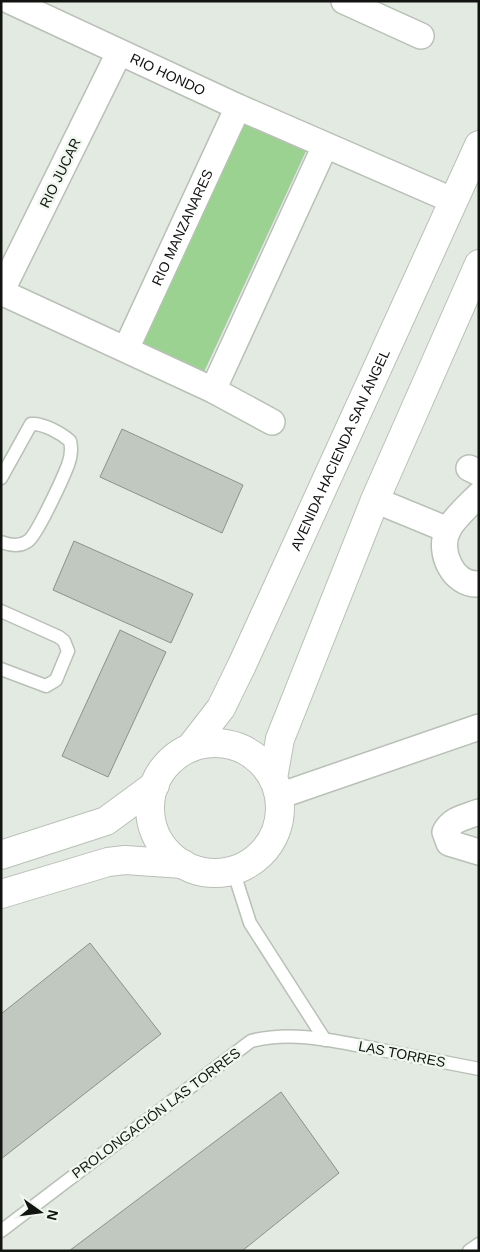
<svg xmlns="http://www.w3.org/2000/svg" width="480" height="1252" font-family="Arial,sans-serif">
	<style>
		.green { fill: #9bd292 }
		.building { fill: #c1c8c0; stroke: #8b928a }
		.lines { fill: none; stroke-linecap: round; stroke-linejoin: round }
		.lane-casing { stroke: #b9c0b7; stroke-width: 15 }
		.street-casing { stroke: #b9c0b7; stroke-width: 28 }
		.secondary-casing { stroke: #b9c0b7; stroke-width: 30 }
		.lane { stroke: #fff; stroke-width: 12 }
		.street { stroke: #fff; stroke-width: 25 }
		.secondary { stroke: #fff; stroke-width: 28 }
		.labels { text-anchor: middle; stroke-width: 5; stroke-linejoin: round; paint-order: stroke }
		.street-label { font-size: 14px; fill: #121411; stroke: #eff7ee }
	</style>
	<rect width="100%" height="100%" fill="#e2eae1"/>
	<!-- green -->
	<path class="green" d="M246 120 307 149 204 372 142 343Z"/>
	<!-- building -->
	<g class="building">
		<path d="M122 429 243 485 222 533 100 477Z"/>
		<path d="M74 541 193 594 171 643 53 590Z"/>
		<path d="M120 630 166 652 108 777 62 756Z"/>
		<path d="M90 943 161 1034 1 1159V1014Z"/>
		<path d="M281 1092 339 1173 242 1251H69Z"/>
	</g>
	<g class="lines">
		<!-- lane casing -->
		<g class="lane-casing">
			<g id="lane">
				<path d="M1 478 31 424C43 423 61 433 70 441 72 449 71 457 68 465 63 478 37 535 28 541 20 547 9 545 1 542"/>
				<path d="M1 611 59 637 64 641 68 651 56 680 46 686 1 669"/>
				<path d="M233 870 250 923 325 1040"/>
				<path d="M1 1231 251 1041C292 1030 335 1041 377 1049 411 1056 445 1062 479 1069"/>
				<path d="M469 1251 479 1244"/>
			</g>
		</g>
		<!-- street casing -->
		<g class="street-casing">
			<g id="street">
				<path id="s1" d="M10 1 238 107 454 201"/>
				<path d="M344 1 421 36"/>
				<path d="M119 53 1 292 213 390 272 422"/>
				<path id="s2" d="M126 349 238 107"/>
				<path d="M213 390 325 146"/>
				<path d="M469 468 479 473"/>
				<path d="M479 495C470 504 453 519 448 530 437 551 453 586 479 584"/>
				<path d="M375 500 448 530"/>
				<path d="M279 796 479 727"/>
				<path d="M479 812C466 817 451 819 445 832L449 843 479 852"/>
			</g>
		</g>
		<!-- secondary casing -->
		<g class="secondary-casing">
			<g id="secondary">
				<circle cx="215" cy="808" r="65"/>
				<path id="s3" d="M190 748 221 708 242 665 479 145"/>
				<path d="M273 778 280 739 375 500 479 264"/>
				<path d="M1 855 106 821 155 785"/>
				<path d="M1 894 108 862 125 860 183 864"/>
			</g>
		</g>
		<!-- lane -->
		<use href="#lane" class="lane"/>
		<!-- street -->
		<use href="#street" class="street"/>
		<!-- secondary -->
		<use href="#secondary" class="secondary"/>
	</g>
	<g class="labels">
		<!-- street labels -->
		<g class="street-label">
			<text dy="5" stroke="none"><textPath href="#s1" startOffset="174">RIO HONDO</textPath></text>
			<text transform="translate(60 173) rotate(-64)" y="5">RIO JUCAR</text>
			<text dy="5" stroke="none"><textPath href="#s2" startOffset="134">RIO MANZANARES</textPath></text>
			<text dy="5" stroke="none"><textPath href="#s3" startOffset="335">AVENIDA HACIENDA SAN ÁNGEL</textPath></text>
			<text transform="translate(402 1054) rotate(11)" y="5">LAS TORRES</text>
			<text transform="translate(156 1113) rotate(-37)" y="5">PROLONGACIÓN LAS TORRES</text>
		</g>
	</g>
	<!-- border -->
	<rect width="480" height="1252" fill="none" stroke="#121411" stroke-width="5"/>
	<!-- north arrow -->
	<g transform="translate(40 1212) rotate(104)" stroke="#eff7ee" stroke-width="4" paint-order="stroke">
	<path d="M0-4L9 19L0 12L-9 19Z" fill="#121411"/>
	<text y="-8" font-size="14" font-weight="bold" text-anchor="middle" fill="#121411">N</text>
	</g>
</svg>
